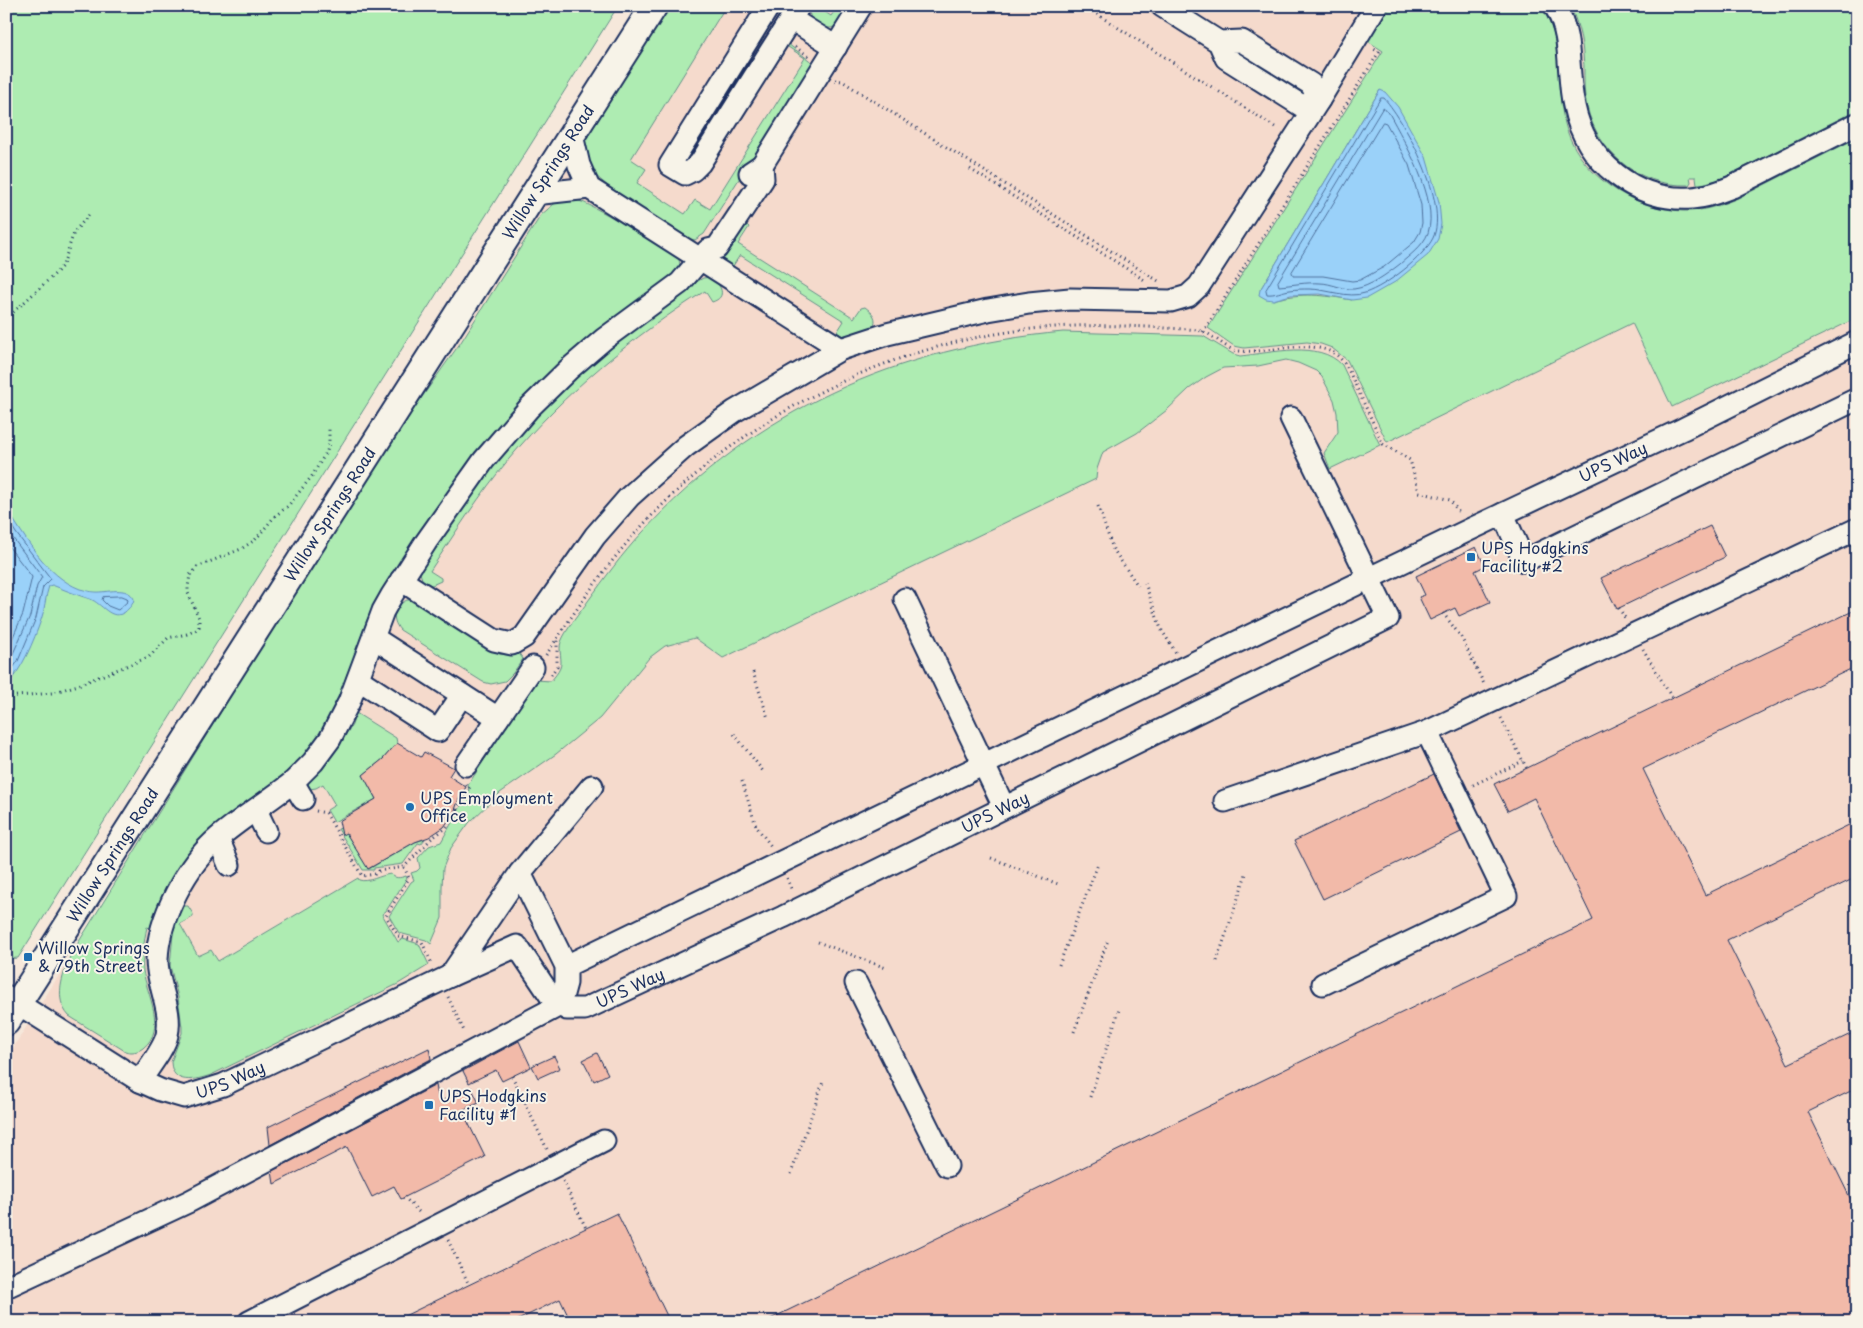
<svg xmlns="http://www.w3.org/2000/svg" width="1863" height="1328" font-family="'Playpen Sans',sans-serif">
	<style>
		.built { fill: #f5dacc }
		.green { fill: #aeecb2; stroke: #648e88; fill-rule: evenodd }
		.water { fill: #9ad1f9; stroke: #6790bb }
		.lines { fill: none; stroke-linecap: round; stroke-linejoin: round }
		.shore { stroke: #4e709c; stroke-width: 1 }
		.building { fill: #f2baa9; stroke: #1b2f5e }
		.minor-casing { stroke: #1b2f5e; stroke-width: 25 }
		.major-casing { stroke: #1b2f5e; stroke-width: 30 }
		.path { stroke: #1b2f5e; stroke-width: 3; stroke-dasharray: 1 4; stroke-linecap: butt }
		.minor { stroke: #f7f3e8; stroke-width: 21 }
		.major { stroke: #f7f3e8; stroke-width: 26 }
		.poi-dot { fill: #1f6fb2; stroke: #f7f3e8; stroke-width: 2 }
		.labels { text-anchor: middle; stroke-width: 4; stroke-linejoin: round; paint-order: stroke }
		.street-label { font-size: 16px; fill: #1b2f5e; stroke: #f7f3e8 }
		.poi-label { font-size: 16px; fill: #1b2f5e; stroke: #f7f3e8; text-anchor: start }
	</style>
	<rect width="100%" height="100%" fill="#f6e8db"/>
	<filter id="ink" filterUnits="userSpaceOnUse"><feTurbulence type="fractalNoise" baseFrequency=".02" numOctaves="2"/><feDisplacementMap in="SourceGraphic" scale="10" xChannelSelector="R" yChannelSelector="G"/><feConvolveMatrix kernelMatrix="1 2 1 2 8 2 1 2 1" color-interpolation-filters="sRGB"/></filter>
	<g filter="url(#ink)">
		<!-- built -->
		<path class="built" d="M671 6H1857V1322H6V1059Z"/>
		<!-- green -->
		<g class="green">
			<path d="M6 6H618L18 958 6 959Z"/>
			<path d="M668 6H726L631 159 646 169 637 183 685 214 695 200 710 209 805 58 788 47V44L813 63 704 234 695 240C680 239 597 182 590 169 584 158 583 143 585 131Z"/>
			<path d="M811 6H816L831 16 838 6H848C834 29 835 35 811 19L809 12Z"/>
			<path d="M1390 6H1540C1565 38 1555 83 1564 120 1576 174 1631 209 1683 211 1702 212 1721 205 1738 198L1857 138V318L1672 407 1632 323 1387 442 1347 360 1332 348 1321 344 1307 342 1244 348 1234 346 1208 328 1383 51 1366 40 1381 17ZM1380 90 1352 300C1323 295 1302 292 1273 300L1260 290Z"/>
			<path d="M1570 6H1857V110L1727 176 1709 183 1697 184 1696 177H1690L1691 182 1689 185C1636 187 1593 149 1585 97 1583 83 1585 68 1583 54 1582 38 1577 21 1570 6Z"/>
			<path d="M567 200C572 200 577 200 582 202 593 205 675 253 679 260 681 265 678 269 675 274L612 319 555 367 522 400 470 460 437 506 376 602 366 622 334 715 317 740 298 762 244 808 165 895 150 928 147 927C144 941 142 956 143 970 146 993 168 1029 143 1048 138 1052 131 1053 125 1051L69 1016C53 998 63 976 70 956L371 469 461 342 541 215 554 204Z"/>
			<path d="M744 222 749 227 738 244 854 318 861 308 865 307C873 313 878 318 873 328 861 332 847 342 837 332L844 321 740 255 733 266C726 266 722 260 722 254Z"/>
			<path d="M711 277C721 285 728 297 712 302L705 291C632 337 565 392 509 459 480 494 455 533 430 571L441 578V581L432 585 423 582 420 573 422 567C475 487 527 416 601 354 632 328 669 309 698 281L703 278Z"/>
			<path d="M1063 332 1203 336 1233 354 1240 356C1272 353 1319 340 1342 365L1380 445 1330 469 1324 453 1338 432 1337 413 1334 400 1322 377 1316 371 1298 363 1286 360 1258 366 1223 368 1206 377 1189 389 1167 410 1137 433 1103 452 1097 469 1096 479 723 658 695 638 665 646 649 658 600 718 556 754 500 793 469 823 451 848 443 868 442 887V918L431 944 426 940 399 933 389 916 411 882 414 880 411 873 417 871 420 868 418 858 429 846 441 842 469 792 468 785 536 680 551 681C554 677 558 673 560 668 563 661 558 650 561 642 566 629 580 613 588 601 605 578 622 554 642 533 755 410 898 347 1063 332Z"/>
			<path d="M407 600H414L499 654 508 655 518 652 523 659 513 673 505 681 491 684 483 682 400 630C390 618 394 606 407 600Z"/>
			<path d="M356 713 396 738 397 743 383 759 363 775 376 799 334 822 327 810 335 805 323 784 316 788 310 789 307 783 339 745 352 725Z"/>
			<path d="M341 828 346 833 369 869 415 842 425 839 421 844 418 843 403 864 374 868V870H363L338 829Z"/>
			<path d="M391 874C395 879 400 878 406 876L407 878 386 911 382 914 398 942 403 939 419 944 429 965 398 984 211 1075C196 1080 172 1086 171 1062L182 1033V1027L178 997 170 966 173 934 171 933 182 906H188L193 914V917L180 924 198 956 211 950 218 961 358 878 359 880C369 883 380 875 391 874Z"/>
		</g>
		<!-- water -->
		<g class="water">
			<path d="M1380 90 1385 92 1398 107 1426 157 1439 202 1441 224 1438 239 1428 255 1395 282 1367 298 1352 300 1320 294 1291 295 1273 300 1266 299 1259 295 1260 290Z"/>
			<path d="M6 508C25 537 46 576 80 589 85 590 90 592 95 592 106 593 128 585 134 599 133 605 129 608 125 612 111 622 102 603 90 599 77 595 65 590 52 585L49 586C45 597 45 610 41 620 34 640 22 671 6 685Z"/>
		</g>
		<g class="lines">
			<!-- shore -->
			<g class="shore">
				<path d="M1381 98H1384C1407 124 1449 204 1433 238 1423 258 1386 286 1365 293 1348 299 1327 289 1309 289 1303 289 1296 289 1290 290 1282 291 1275 295 1267 294L1266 290Z"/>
				<path d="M1383 108 1389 113C1405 143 1439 199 1428 233 1423 246 1410 255 1400 264 1387 274 1370 287 1354 289 1343 290 1331 283 1320 283 1306 282 1292 285 1279 286L1278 282Z"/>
				<path d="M1383 122 1386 123 1409 165 1421 205 1422 223 1420 232 1414 242 1384 267 1360 280 1352 281 1323 276H1293L1292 272Z"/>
				<path d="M6 517 16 533 51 579 43 587 36 618 18 661 6 678"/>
				<path d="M6 529 42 577 37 586 30 616 6 669"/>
				<path d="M6 543 32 577 23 614 6 653"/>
				<path d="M122 596 127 598 128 601 118 610 108 606 102 600 103 597Z"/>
			</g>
		</g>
		<!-- building -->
		<g class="building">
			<path d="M1710 526 1725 557 1617 609 1601 578Z"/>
			<path d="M1476 547 1485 566 1475 571 1490 602 1459 616 1455 608 1430 620 1419 597 1425 595 1416 576Z"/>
			<path d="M1857 609V666L1643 769 1705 895 1857 821V877L1727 940 1788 1064 1857 1031V1088L1808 1112 1857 1212V1322H764L1593 920 1534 798 1508 811 1494 784Z"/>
			<path d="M397 743 421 757 424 752 454 768 449 776 466 787 458 801 454 813 444 827 429 837 415 842 368 869 346 833 342 835 339 821 376 799 363 775 383 759Z"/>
			<path d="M1434 774 1461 832 1323 899 1294 841Z"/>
			<path d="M519 1041 531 1067 502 1081 496 1070 469 1083 463 1071Z"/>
			<path d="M429 1048 431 1059 270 1145 268 1127Z"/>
			<path d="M597 1053 608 1074 594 1081 583 1060Z"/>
			<path d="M554 1056 560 1068 538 1078 532 1066Z"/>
			<path d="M436 1085 439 1102 471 1087 479 1103 462 1110 485 1157 401 1199 394 1186 372 1197 347 1147 274 1184 272 1171Z"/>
			<path d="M617 1213 670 1322H571L560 1299 514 1322H392Z"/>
		</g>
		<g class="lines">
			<!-- minor casing -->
			<g class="minor-casing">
				<g id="minor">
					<path d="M769 6 670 165 685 174 693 170 700 163 799 6"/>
					<path d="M1162 6 1219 42 1226 58 1302 106 1319 100 1311 84 1245 43 1242 41 1219 42"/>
					<path d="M1555 6C1574 38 1566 72 1574 106 1585 161 1635 202 1692 198 1706 197 1719 192 1732 187L1857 124"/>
					<path d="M791 19 836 47"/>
					<path d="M572 135 579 165 589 188 841 349"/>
					<path d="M750 173 762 165 861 6"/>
					<path d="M534 194 589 188"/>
					<path d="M1503 514 1524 561 1857 399"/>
					<path d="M401 580 494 640 512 644 524 637 595 536 629 497 686 446 735 411 841 349 887 334 988 310 1029 303 1070 299 1171 301 1188 296 1199 286 1319 100 1376 6"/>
					<path d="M905 599 1004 807"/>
					<path d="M374 638 498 718"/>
					<path d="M358 679 438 731 462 695"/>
					<path d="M466 765 533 667"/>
					<path d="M293 782 313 762 330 739 349 702 383 611 392 595 426 542 484 460 529 408 569 369 604 339 680 283 708 250 717 248 763 179 762 165"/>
					<path d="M1225 801 1427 732 1857 529"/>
					<path d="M256 810 266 831"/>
					<path d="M218 838 229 865"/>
					<path d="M520 873 592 786"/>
					<path id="s1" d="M566 966 1471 529 1683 429 1857 342"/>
					<path d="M450 976 520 873 566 966V983L560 1005"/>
					<path d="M856 983 947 1166"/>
					<path d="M1323 984 1506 896 1427 732"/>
					<path id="s2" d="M6 996 140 1081 160 1090 184 1097 223 1085 450 976 517 946 554 1001 567 1009H585L783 917 1388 618 1291 418"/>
					<path d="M140 1081C148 1068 164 1049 167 1035 173 1010 157 985 157 960 158 918 187 864 219 837 243 817 269 801 293 782L303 799"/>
					<path d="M6 1287 190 1201 560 1005"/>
					<path d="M249 1322 604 1141"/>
				</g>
			</g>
			<!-- major casing -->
			<g class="major-casing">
				<g id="major">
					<path id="s3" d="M6 1022 654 6"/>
				</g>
			</g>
			<!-- path -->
			<g class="path">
				<path d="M1084 6 1278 129"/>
				<path d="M795 47 809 56"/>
				<path d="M835 80 842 81 1160 282"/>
				<path d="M970 169 1146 281"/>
				<path d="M6 319 56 273 63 265 74 232 89 215"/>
				<path d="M1203 332 1379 52 1372 48"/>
				<path d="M1098 506 1113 549 1138 586"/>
				<path d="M1145 583 1161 629 1176 653"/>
				<path d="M1619 608 1625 618"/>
				<path d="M1443 613 1461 637 1485 686"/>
				<path d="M1643 649 1672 698"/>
				<path d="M546 655C576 610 605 566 641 527 751 407 912 331 1075 326 1104 325 1134 326 1164 328 1176 329 1190 328 1201 331 1213 334 1222 346 1234 350 1242 352 1249 351 1257 351 1280 349 1310 342 1332 352 1339 356 1344 362 1348 369L1383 444 1410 460 1419 492 1450 500 1460 514"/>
				<path d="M753 672 768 718"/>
				<path d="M551 675 557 666V638"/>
				<path d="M6 697 52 693 78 685 149 657 168 638 187 634 196 630 199 627V618L188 593V587L190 575 197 567 241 549 255 540 275 516 288 506 312 476 327 451 329 443V428"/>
				<path d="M1501 718 1527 769"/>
				<path d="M734 734 763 771"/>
				<path d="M742 781 756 826 771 846"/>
				<path d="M1473 785 1523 761"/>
				<path d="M316 811 326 813 362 876 375 874 379 871 404 867 431 839 446 828 457 811 461 800 470 787 465 784"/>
				<path d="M991 858 1058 884"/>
				<path d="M404 867 409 878 386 916 398 936 422 942 432 964"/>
				<path d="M787 878 792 891"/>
				<path d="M818 942 886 968"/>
				<path d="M1217 961 1247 871"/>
				<path d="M1059 965 1098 864"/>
				<path d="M448 997 465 1033"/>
				<path d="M1074 1032 1108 940"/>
				<path d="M512 1076 547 1149"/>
				<path d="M1090 1097 1119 1010"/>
				<path d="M791 1174 823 1082"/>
				<path d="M563 1181 586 1228"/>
				<path d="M404 1197 420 1213"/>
				<path d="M448 1240 469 1285"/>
			</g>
			<!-- minor -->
			<use href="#minor" class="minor"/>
			<!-- major -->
			<use href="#major" class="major"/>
		</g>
	</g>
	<!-- markers -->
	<g class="poi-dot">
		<rect x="1466" y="552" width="10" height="10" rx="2.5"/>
		<circle cx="410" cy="807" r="5"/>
		<rect x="23" y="952" width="10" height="10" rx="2.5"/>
		<rect x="424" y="1100" width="10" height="10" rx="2.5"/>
	</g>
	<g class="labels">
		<!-- street labels -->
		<g class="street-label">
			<text dy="6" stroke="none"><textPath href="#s3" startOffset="1008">Willow Springs Road</textPath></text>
			<text dy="6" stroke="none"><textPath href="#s1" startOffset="1162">UPS Way</textPath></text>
			<text dy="6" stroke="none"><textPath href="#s3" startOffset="602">Willow Springs Road</textPath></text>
			<text dy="6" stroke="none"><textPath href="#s2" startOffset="1126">UPS Way</textPath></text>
			<text dy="6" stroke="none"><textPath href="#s3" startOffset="198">Willow Springs Road</textPath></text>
			<text dy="6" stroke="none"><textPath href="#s2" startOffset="721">UPS Way</textPath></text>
			<text dy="6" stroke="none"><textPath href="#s2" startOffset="255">UPS Way</textPath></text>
		</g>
		<!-- poi labels -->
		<g class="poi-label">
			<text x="1481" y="554">UPS Hodgkins<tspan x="1481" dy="18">Facility #2</tspan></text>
			<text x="420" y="804">UPS Employment<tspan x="420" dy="18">Office</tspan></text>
			<text x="38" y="954">Willow Springs<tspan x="38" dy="18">&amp; 79th Street</tspan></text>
			<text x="439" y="1102">UPS Hodgkins<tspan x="439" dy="18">Facility #1</tspan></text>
		</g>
	</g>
	<!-- margin -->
	<rect width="1863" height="1328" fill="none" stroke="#f7f3e8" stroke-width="25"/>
	<rect x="12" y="12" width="1838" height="1303" fill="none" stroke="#1b2f5e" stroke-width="2" filter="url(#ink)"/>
</svg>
